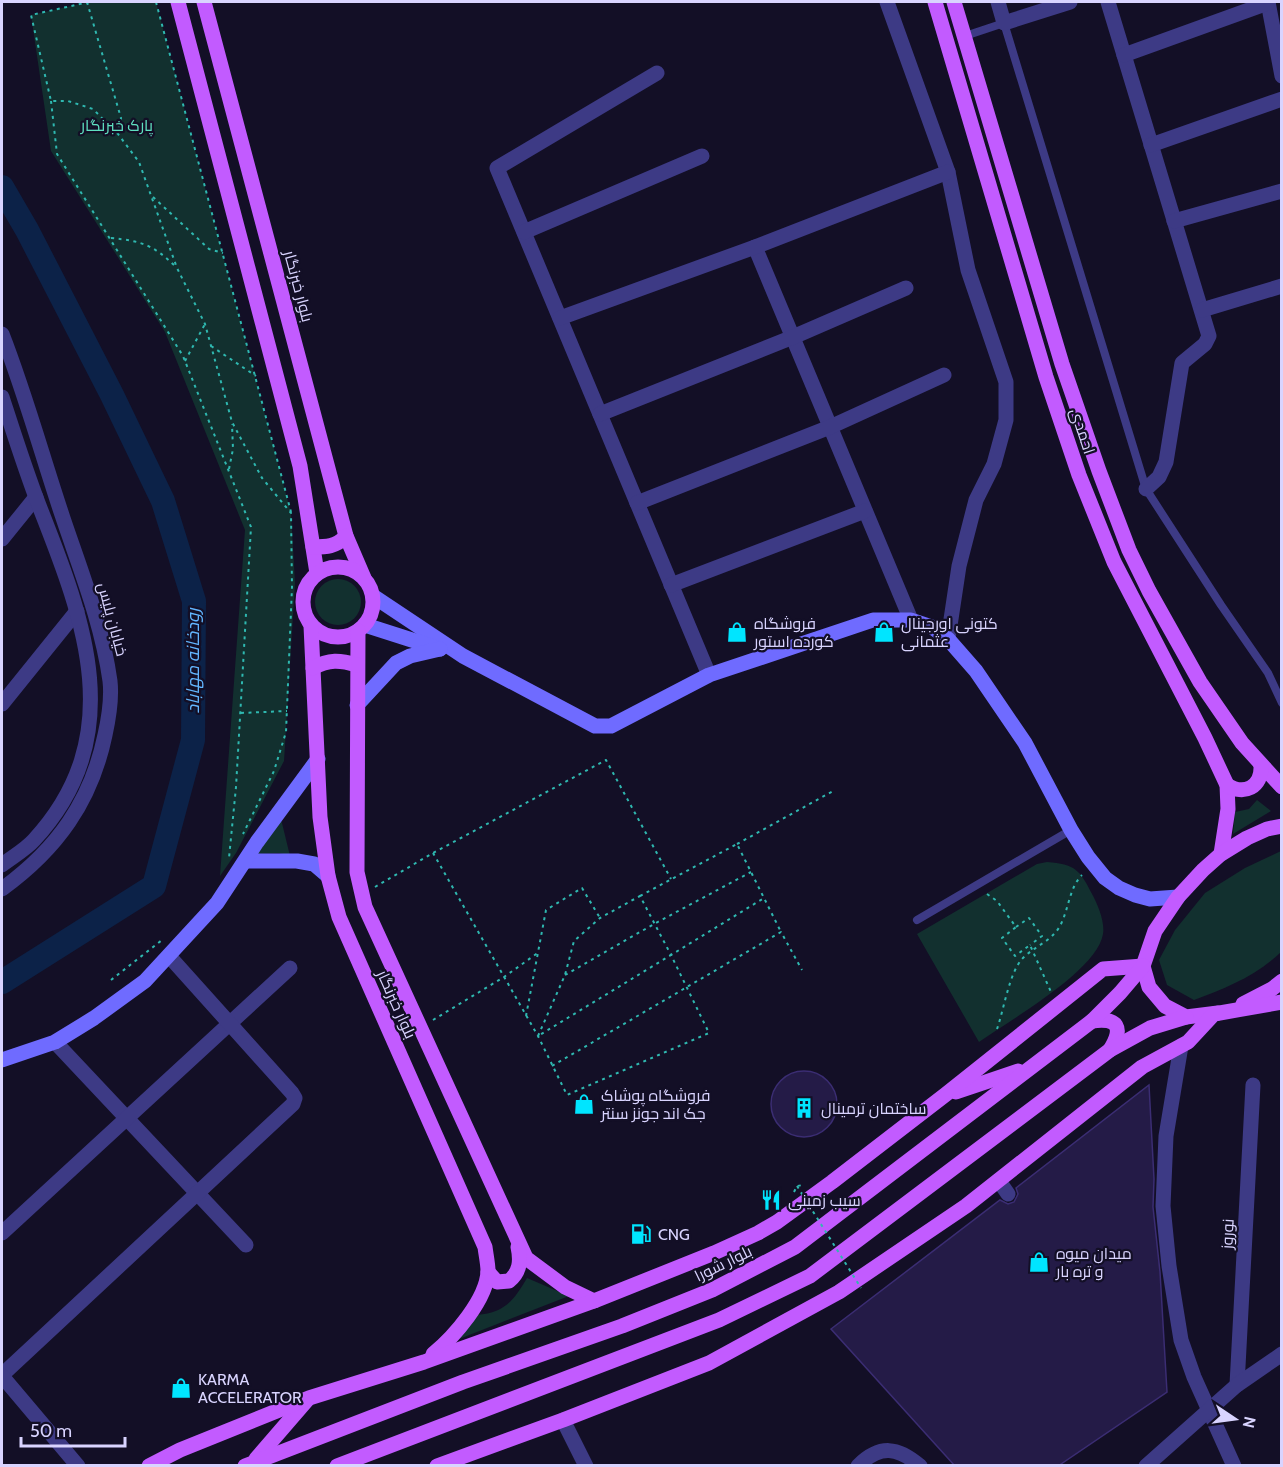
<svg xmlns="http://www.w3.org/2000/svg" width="1283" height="1467" font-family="Cabin,Cairo,sans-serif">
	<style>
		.green { fill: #12302f }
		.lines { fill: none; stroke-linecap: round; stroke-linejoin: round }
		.river { stroke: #0c2248; stroke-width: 24 }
		.building { fill: #241b47; stroke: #3b2d73; stroke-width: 1.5 }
		.path { stroke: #2fb8b0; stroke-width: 2; stroke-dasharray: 3 4.5; stroke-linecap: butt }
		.service { stroke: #3d3a85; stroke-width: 8 }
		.minor { stroke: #3d3a85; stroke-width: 15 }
		.tertiary { stroke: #3d3a85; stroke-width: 15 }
		.secondary { stroke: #6f6bff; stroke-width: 15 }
		.primary { stroke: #c25bff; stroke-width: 15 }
		.path-bridge { stroke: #2fb8b0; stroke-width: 2; stroke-dasharray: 3 4.5; stroke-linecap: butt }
		.labels { text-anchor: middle; stroke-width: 4.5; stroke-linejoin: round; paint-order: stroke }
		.park-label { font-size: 16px; fill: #5fe0c0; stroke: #130f26 }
		.street-label { font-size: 16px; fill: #d9d4ff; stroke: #130f26 }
		.poi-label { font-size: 16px; fill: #d9d4ff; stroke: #130f26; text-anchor: start }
		.water-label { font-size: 18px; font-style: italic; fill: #62b6ff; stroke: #130f26 }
	</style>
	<rect width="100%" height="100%" fill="#130f26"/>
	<!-- green -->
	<g class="green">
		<path d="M89 2H156L291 513 295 583 284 761 236 853 220 876 245 530 165 332 51 151 31 15Z"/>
		<circle cx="338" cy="602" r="23"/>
		<path d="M1257 800 1271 811 1233 834 1235 812 1249 809Z"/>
		<path d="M281 819 290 856 279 853 256 854Z"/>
		<path d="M1281 851V952C1256 976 1226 988 1194 1000L1167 985 1159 960 1175 930 1205 893 1245 868Z"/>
		<path d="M1047 862C1075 864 1080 870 1092 894 1098 905 1105 922 1103 934 1097 971 1010 1020 979 1042L917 934 1037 864Z"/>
		<path d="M527 1278 569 1296 459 1339 477 1315C505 1313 514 1300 527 1278Z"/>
	</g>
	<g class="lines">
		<!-- river -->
		<path class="river" d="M2 187 27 230 112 395 163 501 194 601 193 740 154 886 2 982"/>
	</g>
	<!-- building -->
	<g class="building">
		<circle cx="804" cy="1104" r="33"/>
		<path d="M1149 1085 1154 1179 1153 1207 1160 1272 1167 1392 1058 1466H955L831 1329 1000 1200 1008 1204 1014 1202 1018 1194 1016 1188Z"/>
	</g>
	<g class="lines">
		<!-- path -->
		<g class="path">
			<path d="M87 2 121 118 118 134"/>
			<path d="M89 2 31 15 51 101H68L93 109 118 134 139 162 177 268 205 324 232 422 262 478 291 513 292 587 286 732 274 771 243 834"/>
			<path d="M156 2 291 512"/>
			<path d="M51 101 57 154 183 356 251 527 236 787 229 858"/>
			<path d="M153 197 209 249 223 253"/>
			<path d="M111 238C142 241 153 245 175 266"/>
			<path d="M211 346 256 376"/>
			<path d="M185 361 205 324"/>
			<path d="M229 469 233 449 232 424"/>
			<path d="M241 713 287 711"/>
			<path d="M737 844 835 790"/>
			<path d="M433 853 538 1036 567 1095 709 1033 671 955 538 1036"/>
			<path d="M375 887 433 853 606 760 671 879"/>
			<path d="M987 894 997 901 1016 927 1002 938 1015 956 1030 945 1051 992"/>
			<path d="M640 896 737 844 781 932"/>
			<path d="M1016 927 1029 918 1042 936 1030 945"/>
			<path d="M565 975 654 924 751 872"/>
			<path d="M111 980 162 940"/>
			<path d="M526 1016 546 910 582 888 600 918"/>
			<path d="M433 1020 504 977 539 952"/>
			<path d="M997 1029C1004 1009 1009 974 1022 959 1034 946 1051 942 1060 926 1069 909 1069 888 1082 875"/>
			<path d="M538 1036 565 975 574 941 600 918 640 896 671 955 764 898"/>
			<path d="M552 1066 781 932 802 970"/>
			<path d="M794 1192 797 1186 803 1185"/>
		</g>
		<!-- service -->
		<g class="service">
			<path d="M965 36 1004 23 1146 489 1221 605 1268 673 1282 703"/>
			<path d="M917 920 1071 830"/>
		</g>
		<!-- minor -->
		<g class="minor">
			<path d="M887 2 948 172 968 270 1006 382V420L994 464 976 500 959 566 948 639"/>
			<path d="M998 2 1004 23 1070 2"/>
			<path d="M1108 2 1209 336 1205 344 1182 363 1166 462 1159 477 1146 489"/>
			<path d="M1268 2 1282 76"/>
			<path d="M1124 55 1268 3"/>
			<path d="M657 73 497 168 709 675"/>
			<path d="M1151 145 1282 99"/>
			<path d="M1174 221 1282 191"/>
			<path d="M524 232 702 156"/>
			<path d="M755 247 911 620"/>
			<path d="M1202 310 1282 286"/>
			<path d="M560 318 755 247 948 172"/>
			<path d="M600 414 793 337 906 288"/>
			<path d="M637 503 830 427 944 375"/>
			<path d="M2 539 36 497"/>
			<path d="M671 585 865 511"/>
			<path d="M2 704 77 611"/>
			<path d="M55 1042 246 1245"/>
			<path d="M1181 1046 1166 1136 1163 1206 1169 1266 1181 1340 1194 1377 1234 1466"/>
			<path d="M999 1181 1008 1194"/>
			<path d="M2 1233 290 968"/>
			<path d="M2 1375 293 1104 295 1098 292 1093 169 956"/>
			<path d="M2 1376 78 1466"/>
			<path d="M1237 1385 1253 1085"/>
			<path d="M563 1420 586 1466"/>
			<path d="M858 1466C880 1444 898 1447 920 1466"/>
			<path d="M1146 1466 1237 1385 1282 1354"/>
		</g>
		<!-- tertiary -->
		<g class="tertiary">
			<path d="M2 334C25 393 42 455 62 515 80 569 102 623 110 681 112 699 109 717 105 735 91 802 57 849 2 889"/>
			<path d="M2 397C14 434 26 472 40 508 85 622 129 737 34 840 25 850 12 857 2 865"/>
		</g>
		<!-- secondary -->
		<g class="secondary">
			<path d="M373 596 463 656 595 726H611L709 675 873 620H911L932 627 948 639 976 671 1025 743 1071 830 1088 857 1105 878 1119 888 1135 895 1150 899 1178 897"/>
			<path d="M365 625 440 649"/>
			<path d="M357 705 396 663 410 656 440 649"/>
			<path d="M246 861H297L314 864 328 876"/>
			<path d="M2 1060 55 1042 94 1018 145 981 217 903 257 842 318 759"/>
		</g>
		<!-- primary -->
		<g class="primary">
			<path d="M178 2 300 466 317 573"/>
			<path d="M204 2 346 536 364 578"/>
			<path d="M935 2 1046 377 1079 475 1114 562 1205 738 1227 785 1228 809 1221 854"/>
			<path d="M954 2 1062 364 1099 471 1129 550 1149 591 1200 682 1242 743 1282 787"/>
			<path d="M313 547C326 547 336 547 346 536"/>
			<circle cx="338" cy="602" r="35"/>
			<path d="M311 626 320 817 328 876 339 917 485 1247C486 1255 488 1264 488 1271 487 1299 454 1337 433 1354"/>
			<path d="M358 631 357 872 365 907 526 1258 565 1287 594 1301"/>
			<path d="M313 668C329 659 340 660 357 665"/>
			<path d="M1227 785C1244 796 1262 787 1261 766"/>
			<path d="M1243 1004 1272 989 1282 981"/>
			<path d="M1218 1013 1186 1017 1165 1006 1149 987 1143 966 1155 931 1178 897 1203 870 1221 854 1247 838 1267 829 1282 826"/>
			<path d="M1092 1021C1118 1017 1124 1028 1110 1050"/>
			<path d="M956 1092 1018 1071"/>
			<path d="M488 1272 497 1282 509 1281C520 1272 521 1261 518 1247"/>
			<path d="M256 1459 307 1400"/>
			<path d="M149 1466 180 1450 309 1398 424 1362 594 1301 714 1253 758 1233 777 1222 832 1182 945 1095 1103 969 1143 966"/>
			<path d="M245 1466 463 1382 622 1326 712 1290 795 1247 1092 1021 1120 993 1143 966"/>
			<path d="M337 1466 719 1320 810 1276 1110 1050 1150 1028 1186 1017"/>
			<path d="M437 1466 563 1420 709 1363 839 1292 966 1206 1142 1067 1188 1042 1214 1014 1282 1002"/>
		</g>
		<!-- path-bridge -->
		<path class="path-bridge" d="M797 1186 861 1288"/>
	</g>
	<!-- icons -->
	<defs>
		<g id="shop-bare" transform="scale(1.62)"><path d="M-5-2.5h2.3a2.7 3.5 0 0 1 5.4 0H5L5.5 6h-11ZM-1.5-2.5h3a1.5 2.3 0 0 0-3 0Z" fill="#00e5ff" stroke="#130f26" stroke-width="2.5" paint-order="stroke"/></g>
		<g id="building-bare" transform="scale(1.62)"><path d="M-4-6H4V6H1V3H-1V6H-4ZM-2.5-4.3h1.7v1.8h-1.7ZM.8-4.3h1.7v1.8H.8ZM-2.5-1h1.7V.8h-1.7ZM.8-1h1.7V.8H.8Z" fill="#00e5ff" stroke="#130f26" stroke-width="2.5" paint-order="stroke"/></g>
		<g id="restaurant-bare" transform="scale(1.62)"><path d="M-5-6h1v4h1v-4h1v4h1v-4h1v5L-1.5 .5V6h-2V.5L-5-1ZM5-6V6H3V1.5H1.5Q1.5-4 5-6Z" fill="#00e5ff" stroke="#130f26" stroke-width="2.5" paint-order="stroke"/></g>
		<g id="fuel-bare" transform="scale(1.62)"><path d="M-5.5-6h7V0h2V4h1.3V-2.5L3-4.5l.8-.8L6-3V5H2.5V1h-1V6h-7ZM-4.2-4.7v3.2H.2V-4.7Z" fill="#00e5ff" stroke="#130f26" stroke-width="2.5" paint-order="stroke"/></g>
	</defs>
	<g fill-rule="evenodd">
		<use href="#shop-bare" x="737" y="632"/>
		<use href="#shop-bare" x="884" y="632"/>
		<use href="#shop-bare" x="584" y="1104"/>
		<use href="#building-bare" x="804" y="1108"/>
		<use href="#restaurant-bare" x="771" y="1200"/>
		<use href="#fuel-bare" x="641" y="1234"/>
		<use href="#shop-bare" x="1039" y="1262"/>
		<use href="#shop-bare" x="181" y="1388"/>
	</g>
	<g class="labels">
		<!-- park labels -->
		<g class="park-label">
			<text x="117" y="131">پارک خبرنگار</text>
		</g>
		<!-- street labels -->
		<g class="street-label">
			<text transform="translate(299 286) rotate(75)" y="6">بلوار خبرنگار</text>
			<text transform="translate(1083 431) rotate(72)" y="6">احمدی</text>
			<text transform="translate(113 619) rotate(75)" y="6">خیابان پلیس</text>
			<text transform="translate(397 1004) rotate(66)" y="6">بلوار خبرنگار</text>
			<text transform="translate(1227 1234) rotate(-87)" y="6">نوروز</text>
			<text transform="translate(723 1263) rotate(-26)" y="6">بلوار شورا</text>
		</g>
		<!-- poi labels -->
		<g class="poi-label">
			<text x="754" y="629">فروشگاه<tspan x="754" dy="18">کورده استور</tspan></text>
			<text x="901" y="629">کتونی اورجینال<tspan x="901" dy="18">عثمانی</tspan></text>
			<text x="601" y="1101">فروشگاه پوشاک<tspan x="601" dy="18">جک اند جونز سنتر</tspan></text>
			<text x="821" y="1114">ساختمان ترمینال</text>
			<text x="788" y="1206">سیب زمینی</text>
			<text x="658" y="1240">CNG</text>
			<text x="1056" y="1259">میدان میوه<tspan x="1056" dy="18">و تره بار</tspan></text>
			<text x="198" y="1385">KARMA<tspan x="198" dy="18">ACCELERATOR</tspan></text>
		</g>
		<!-- water labels -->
		<g class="water-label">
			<text transform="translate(193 661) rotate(-90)" y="6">رودخانه مهاباد</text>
		</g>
	</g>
	<!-- border -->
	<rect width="1283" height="1467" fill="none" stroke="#d9d4ff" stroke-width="6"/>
	<!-- north arrow -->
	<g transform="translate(1235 1419) rotate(103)" stroke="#130f26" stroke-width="4.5" paint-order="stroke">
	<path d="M0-4.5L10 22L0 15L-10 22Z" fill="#d9d4ff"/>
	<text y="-9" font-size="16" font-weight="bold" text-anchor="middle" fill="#d9d4ff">N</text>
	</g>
	<!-- scale -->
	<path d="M21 1437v9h104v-9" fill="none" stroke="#d9d4ff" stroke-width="3"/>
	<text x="30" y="1437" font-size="18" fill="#d9d4ff" stroke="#130f26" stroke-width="4.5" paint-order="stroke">50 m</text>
</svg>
